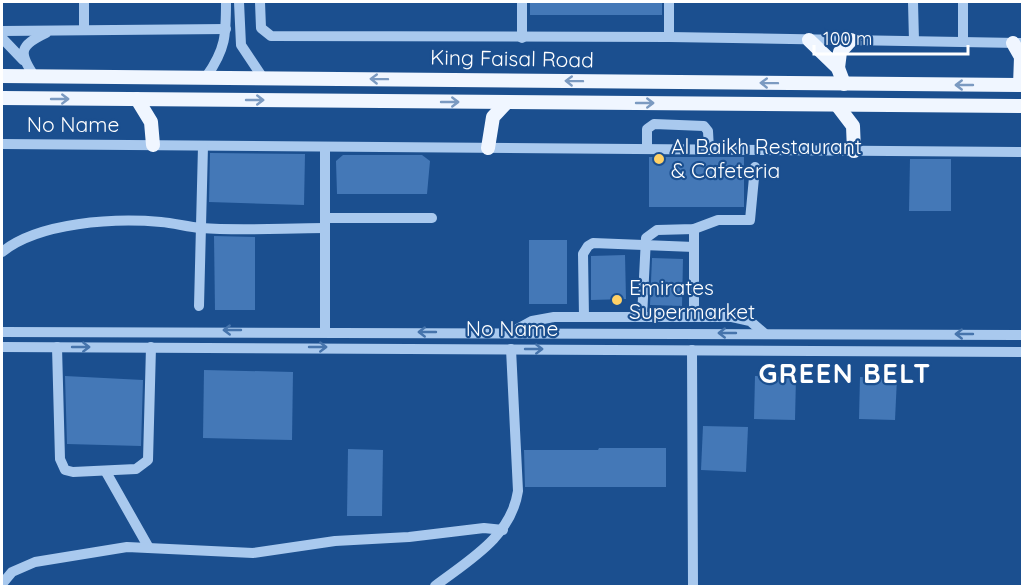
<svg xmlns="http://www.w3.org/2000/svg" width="1024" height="588" font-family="Quicksand,sans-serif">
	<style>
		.building { fill: #4478b7 }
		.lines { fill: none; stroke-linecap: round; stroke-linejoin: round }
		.minor { stroke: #a9c9ee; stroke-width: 10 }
		.major { stroke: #f0f6ff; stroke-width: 14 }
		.oneway { stroke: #7b9ac1 }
		.oneway2 { stroke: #4674ac }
		.poi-dot { fill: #ffd166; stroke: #1b4f8f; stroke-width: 2 }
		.labels { text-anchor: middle; stroke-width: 4.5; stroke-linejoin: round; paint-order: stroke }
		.street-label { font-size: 21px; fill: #fff; stroke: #1b4f8f }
		.poi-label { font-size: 21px; fill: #fff; stroke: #1b4f8f; text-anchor: start }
		.district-label { font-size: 27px; font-weight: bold; letter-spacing: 1.5px; fill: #fff; stroke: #1b4f8f }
	</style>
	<rect width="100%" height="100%" fill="#1b4f8f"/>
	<!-- building -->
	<g class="building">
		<rect x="530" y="2" width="132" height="13"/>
		<path d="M210 153 305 154 304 205 209 202Z"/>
		<path d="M343 155H422L430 161 427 194H337L336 161Z"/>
		<rect x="649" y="157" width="95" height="50"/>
		<path d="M910 159H951V211H909Z"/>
		<path d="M214 236 255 237V310H215Z"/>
		<rect x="529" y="240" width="38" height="64"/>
		<path d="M625 255 626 299 591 300V256Z"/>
		<path d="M652 258 683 259 682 306 650 305Z"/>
		<path d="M204 370 293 372 292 440 203 438Z"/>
		<path d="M65 376 143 380 141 446 67 444Z"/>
		<path d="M755 376 796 377 795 420 754 419Z"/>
		<path d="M860 377 897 378 895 420 859 419Z"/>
		<path d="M703 426 748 427 746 472 701 470Z"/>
		<path d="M599 448H666V487H525L524 450H598Z"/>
		<path d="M348 449 383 450 382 516H347Z"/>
	</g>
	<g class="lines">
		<!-- minor -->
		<g class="minor">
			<path d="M239 2 241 45 263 78"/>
			<path d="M260 2 261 28 271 36 669 37 1022 43"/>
			<path d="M522 2V38"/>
			<path d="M913 2 914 41"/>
			<path d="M963 2V42"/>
			<path d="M84 30V2"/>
			<path d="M2 31 226 29"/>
			<path d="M669 37V2"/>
			<path d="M2 38 23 60"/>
			<path d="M35 77C18 52 19 46 46 33"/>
			<path d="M206 77C226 49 226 35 226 2"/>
			<path d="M2 144 1022 152"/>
			<path d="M647 149V129L654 124 704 126 708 131 709 150"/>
			<path d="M325 218H432"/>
			<path d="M2 252C39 222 114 218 161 222 174 223 188 227 201 228 242 231 284 228 325 228"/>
			<path d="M199 306 203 146"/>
			<path d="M584 317 583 254 588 246 593 243 694 247"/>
			<path d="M642 317 646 238 657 230 694 229 718 220H750L755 167"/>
			<path d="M694 317V229"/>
			<path d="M2 332 1022 335"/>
			<path d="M325 332V147"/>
			<path d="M512 332 532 321 554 317H732L750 321 764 333"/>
			<path d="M2 347 1022 352"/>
			<path d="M57 347 60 459 65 470 73 472 136 469 148 460 151 347"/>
			<path d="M692 350 693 586"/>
			<path d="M106 472 149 548"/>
			<path d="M2 584 12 572 35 562 127 547 253 553 335 541 409 537 484 528 503 530"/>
			<path d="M435 586C469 560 511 537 518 491L511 349"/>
		</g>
		<!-- major -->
		<g class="major">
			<path d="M809 40 838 68 844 84"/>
			<path d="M1013 43 1021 57 1020 85"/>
			<path d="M838 68 840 52 851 40"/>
			<path d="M2 76 1022 85"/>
			<path d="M2 98 1022 106"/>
			<path d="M137 99 151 122 153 145"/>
			<path d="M837 105 853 126 854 151"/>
			<path d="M488 148 493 117 507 102"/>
		</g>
	</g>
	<!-- one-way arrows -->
	<defs><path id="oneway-shaft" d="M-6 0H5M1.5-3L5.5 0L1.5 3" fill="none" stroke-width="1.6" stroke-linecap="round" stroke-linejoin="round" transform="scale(1.5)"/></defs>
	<g class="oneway">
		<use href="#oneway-shaft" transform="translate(379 79) rotate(-179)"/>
		<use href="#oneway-shaft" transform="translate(574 81) rotate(-179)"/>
		<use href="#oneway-shaft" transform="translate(769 83) rotate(-179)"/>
		<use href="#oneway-shaft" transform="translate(964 85) rotate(-180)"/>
		<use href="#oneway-shaft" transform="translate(60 99)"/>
		<use href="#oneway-shaft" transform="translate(255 100)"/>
		<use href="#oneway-shaft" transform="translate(450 102)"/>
		<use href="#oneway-shaft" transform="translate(645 103)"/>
	</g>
	<g class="oneway2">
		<use href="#oneway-shaft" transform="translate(232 330) rotate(-180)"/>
		<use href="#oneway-shaft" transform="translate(427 332) rotate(180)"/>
		<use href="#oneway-shaft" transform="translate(727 333) rotate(-180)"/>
		<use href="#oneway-shaft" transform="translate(964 334) rotate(-180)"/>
		<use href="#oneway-shaft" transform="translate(81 347)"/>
		<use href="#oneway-shaft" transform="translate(318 347)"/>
		<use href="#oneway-shaft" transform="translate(534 349)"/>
	</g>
	<!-- markers -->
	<g class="poi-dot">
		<circle cx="659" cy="159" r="6"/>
		<circle cx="617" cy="300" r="6"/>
	</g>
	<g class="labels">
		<!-- street labels -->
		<g class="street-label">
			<text transform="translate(512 59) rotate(1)" y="7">King Faisal Road</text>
			<text x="73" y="132">No Name</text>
			<text x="512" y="336">No Name</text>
		</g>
		<!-- poi labels -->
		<g class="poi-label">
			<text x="671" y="154">Al Baikh Restaurant<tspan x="671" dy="24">&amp; Cafeteria</tspan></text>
			<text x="629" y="295">Emirates<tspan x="629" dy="24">Supermarket</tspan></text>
		</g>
		<!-- district labels -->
		<g class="district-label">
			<text x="845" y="383">GREEN BELT</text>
		</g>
	</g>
	<!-- border -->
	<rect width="1024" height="588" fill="none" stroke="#ffffff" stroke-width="6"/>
	<!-- scale -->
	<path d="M814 45v9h154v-9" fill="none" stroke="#ffffff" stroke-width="3"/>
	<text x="823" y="45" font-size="18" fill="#ffffff" stroke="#1b4f8f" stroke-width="4.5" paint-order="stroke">100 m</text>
</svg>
